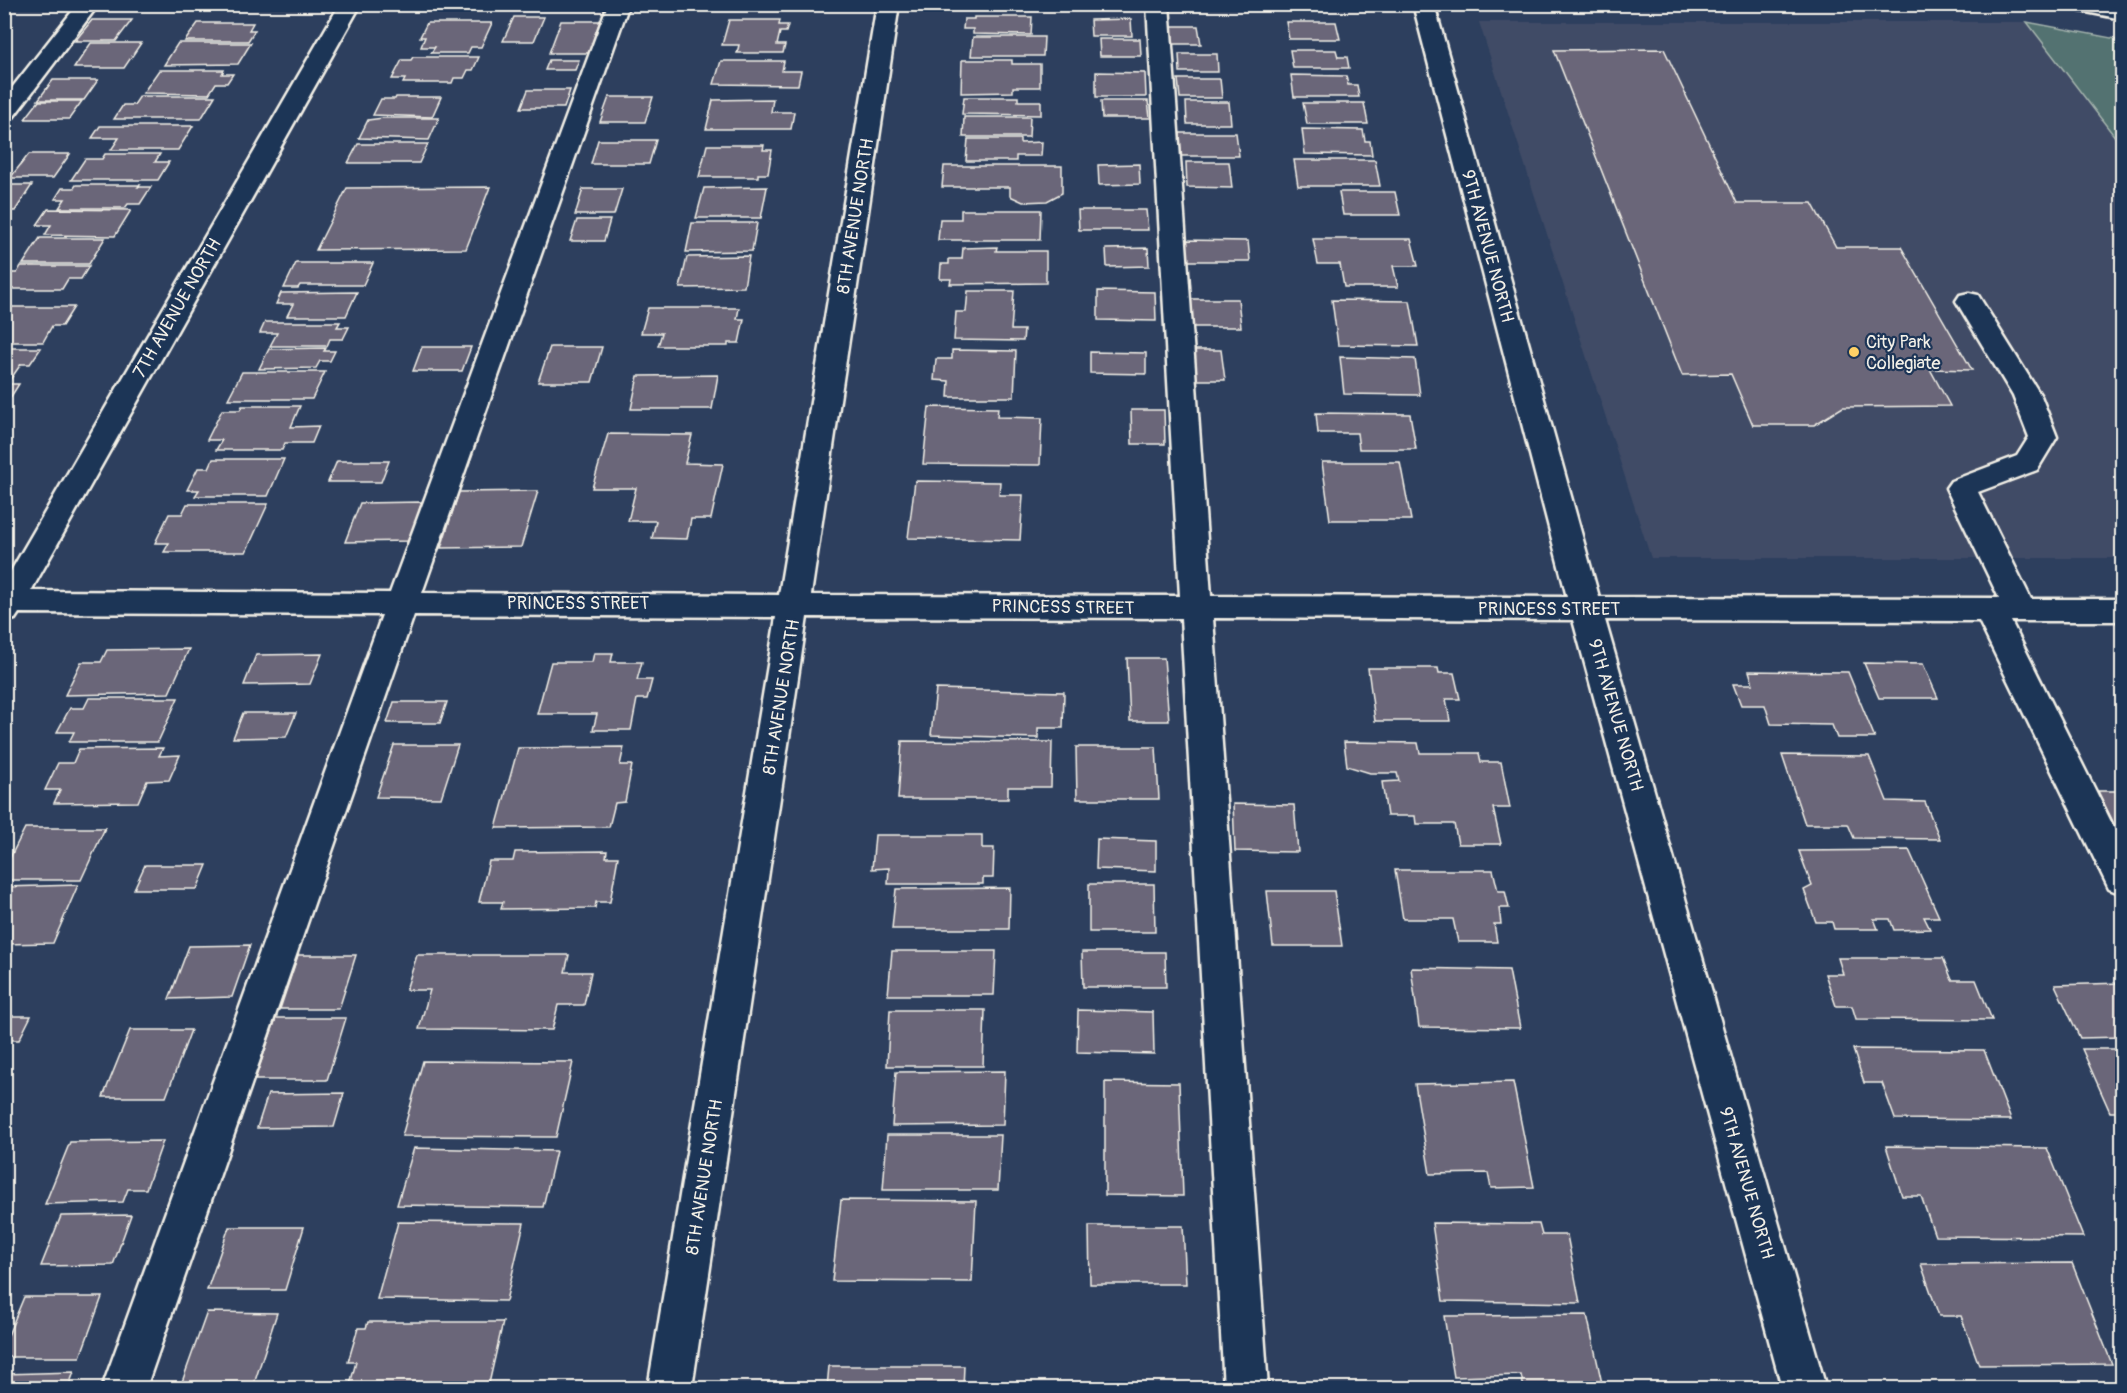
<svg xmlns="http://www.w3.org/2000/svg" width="2127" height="1393" font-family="Pangolin,sans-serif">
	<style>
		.built { fill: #404b66 }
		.green { fill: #527271; stroke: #a3b2ac; stroke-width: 1.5 }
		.building { fill: #6b6679; stroke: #f4f1e8; stroke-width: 1.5 }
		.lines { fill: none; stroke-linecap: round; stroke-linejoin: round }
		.minor-casing { stroke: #f4f1e8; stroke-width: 5 }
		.minor { fill: #1d3557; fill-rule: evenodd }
		.poi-dot { fill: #ffd166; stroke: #1d3557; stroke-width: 2 }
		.labels { text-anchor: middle; stroke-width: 4.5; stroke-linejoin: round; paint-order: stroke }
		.street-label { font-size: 18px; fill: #f4f1e8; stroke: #1d3557 }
		.poi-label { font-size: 18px; fill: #f4f1e8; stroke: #1d3557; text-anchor: start }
	</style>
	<rect width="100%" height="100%" fill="#2d3f5e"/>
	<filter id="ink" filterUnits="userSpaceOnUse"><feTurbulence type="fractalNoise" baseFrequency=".0167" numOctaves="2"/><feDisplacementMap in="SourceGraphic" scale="12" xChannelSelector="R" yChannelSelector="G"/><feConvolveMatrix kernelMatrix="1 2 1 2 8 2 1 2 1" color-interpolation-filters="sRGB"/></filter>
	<g filter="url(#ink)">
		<!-- built -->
		<path class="built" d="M1479 22H2027L2122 146V558H1651Z"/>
		<!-- green -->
		<path class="green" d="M2027 22 2122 40V146Z"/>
		<!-- building -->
		<g class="building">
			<path d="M514 17H544L534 41H503Z"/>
			<path d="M974 17H1032L1031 35 973 34V29H963L964 19H974Z"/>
			<path d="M1131 19 1132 36H1091L1090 20Z"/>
			<path d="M92 20H132L116 41H75Z"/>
			<path d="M729 20H780L779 25H788L786 32H780L777 45H785L783 53H737L739 45H722Z"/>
			<path d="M561 21H600L589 53H549Z"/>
			<path d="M1286 22H1336L1340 39H1289Z"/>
			<path d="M198 23H253L249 30H255L248 41H185Z"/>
			<path d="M427 23H492L481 47H471L468 53H431L435 47H421L425 37H420Z"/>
			<path d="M1170 26H1198L1201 44H1172Z"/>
			<path d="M973 37H1044L1043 56H971Z"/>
			<path d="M1099 39H1140L1141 56H1100Z"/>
			<path d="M91 43H141L124 68H74Z"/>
			<path d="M178 43H251L238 64 164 65Z"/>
			<path d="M1664 49 1737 203H1812L1836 247H1901L1972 370 1930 369 1950 406 1843 407 1814 425H1753L1731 374 1682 375 1554 50Z"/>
			<path d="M1290 50H1336L1338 57H1347L1349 68H1293Z"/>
			<path d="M1179 54H1217L1218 72H1180Z"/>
			<path d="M413 57H479L473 70H468L464 78H454L452 83H403L405 79H392L402 60H411Z"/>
			<path d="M549 60H579L575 70H545Z"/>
			<path d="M962 60H1012V64H1040V87H1013V92L961 93Z"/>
			<path d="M721 61H784L782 71H801L798 85 714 84Z"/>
			<path d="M159 70H224L222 74H233L227 83H216L209 94 143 93Z"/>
			<path d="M1096 72 1145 73 1146 97H1096Z"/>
			<path d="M1291 75 1346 76 1348 85H1357L1359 97H1294Z"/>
			<path d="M1178 79H1220L1222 98H1180Z"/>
			<path d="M53 80H98L84 100H38Z"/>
			<path d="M528 90H570L564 108H521Z"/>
			<path d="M140 96H215L201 119H114L123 105H134Z"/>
			<path d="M396 97H441L432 117 373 115 381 99H395Z"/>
			<path d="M609 97H653L645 122H600Z"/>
			<path d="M964 97H1018V101H1041V115L962 114Z"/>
			<path d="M773 99 771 112H794L791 129H706L713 100Z"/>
			<path d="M39 101H82L69 119H25Z"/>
			<path d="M1101 101H1148L1150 118H1102Z"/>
			<path d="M1186 102H1229L1231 124H1187Z"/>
			<path d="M1303 103H1364L1368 124H1307Z"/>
			<path d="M964 117H1030L1029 137H963Z"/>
			<path d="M383 118H439L429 140 359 138 368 120Z"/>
			<path d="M100 126H193L178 150H111L119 138H92Z"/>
			<path d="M1302 129 1363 130 1365 141H1370L1372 155 1305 154Z"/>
			<path d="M1180 133H1236L1239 156H1181Z"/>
			<path d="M968 139H1020V143L1042 142 1041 156H1016V161H966Z"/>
			<path d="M598 140H656L649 164H591Z"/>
			<path d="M358 144H428L419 163H348Z"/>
			<path d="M707 145H764L763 150H772L768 174H758V177H699Z"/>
			<path d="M29 154H70L53 178H10Z"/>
			<path d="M105 154H160L155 162H169L158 180H71L85 159H102Z"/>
			<path d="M1294 160H1375L1380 186H1298Z"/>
			<path d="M1186 162H1229L1232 188 1187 187Z"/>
			<path d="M1139 164 1140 184 1099 185 1098 165Z"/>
			<path d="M944 166H1062V193L1047 201 1023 202 1010 196V187H942Z"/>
			<path d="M4 185H32L15 211H4Z"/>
			<path d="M76 185H140L138 187H151L140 204H128L125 208H59L65 199H55L62 188H74Z"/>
			<path d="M490 187 466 249 316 250 347 188Z"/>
			<path d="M767 187 761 218H696L704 188Z"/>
			<path d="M583 189H622L614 215H575Z"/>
			<path d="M1339 192H1395L1400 215H1343Z"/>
			<path d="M48 209 131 210 115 236 45 235 51 225H37Z"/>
			<path d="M961 210H1041L1040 240H938L940 219H961Z"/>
			<path d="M1078 210H1146L1148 230H1079Z"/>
			<path d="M577 220H610L604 241H570Z"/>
			<path d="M692 223H757L752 251 686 252Z"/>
			<path d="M40 238H105L89 264H23Z"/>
			<path d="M1313 239H1411L1418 266H1393L1398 287H1344L1340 264H1318Z"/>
			<path d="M1182 240 1248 241 1250 261H1183Z"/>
			<path d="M997 247 996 251H1046V283L950 284 951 279H940L941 264H949V259H962L963 248Z"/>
			<path d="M1148 248 1149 266 1107 267 1106 249Z"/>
			<path d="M749 256 744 287 680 288 687 257Z"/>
			<path d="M296 263H373L363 285H300L298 288H284Z"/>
			<path d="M21 266H89L81 279H68L62 289H5L11 279H4L8 273H17Z"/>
			<path d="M968 291H1014L1011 330H1024L1023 341 954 340 956 312H966Z"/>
			<path d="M1098 291 1155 292 1156 321 1098 320Z"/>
			<path d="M357 292 346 316H287L293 304H276L281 293Z"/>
			<path d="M1190 299H1238L1241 327H1193Z"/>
			<path d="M1332 300 1410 301 1418 346 1338 345Z"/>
			<path d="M4 307H74L62 326H52L43 342H4Z"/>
			<path d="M648 308H739L737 319H744L739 343H728V346H658L662 333H641Z"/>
			<path d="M265 322H340L337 327H349L343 339H330L327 346H270L277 333H260Z"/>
			<path d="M422 347H471L462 371H413Z"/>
			<path d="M550 347H602L592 382H538Z"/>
			<path d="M4 348H41L30 364H21L10 380H4Z"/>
			<path d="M326 348 324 351H335L330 361H320L316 368 259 369 269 349Z"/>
			<path d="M952 350 1016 351 1014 397H948L949 381 934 380 936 359H952Z"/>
			<path d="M1193 350H1221L1225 380H1196Z"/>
			<path d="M1090 352 1146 353V374L1090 373Z"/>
			<path d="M1340 357 1415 359 1420 395 1344 394Z"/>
			<path d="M242 372H325L312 399H228Z"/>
			<path d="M718 375 712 409H631L638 376Z"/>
			<path d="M4 384H19L5 406H4Z"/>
			<path d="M242 406H300L291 427 319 426 312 443H285L282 450H216L222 440H207L222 410H240Z"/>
			<path d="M929 407 998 408 997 417 1042 418 1040 465 923 464Z"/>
			<path d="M1131 410H1164L1165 444H1132Z"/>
			<path d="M1316 413 1410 414 1416 449H1359L1357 433H1318Z"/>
			<path d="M608 434 692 435 685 463 723 464 711 519H691L687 539 652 538 656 521H628L636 488H592Z"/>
			<path d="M213 459H284L268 496H195L199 490H187L198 468H209Z"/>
			<path d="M337 461H389L381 482H328Z"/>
			<path d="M1322 462H1400L1411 520H1330Z"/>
			<path d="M915 481 1000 482 999 495H1023L1020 540 908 538Z"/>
			<path d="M538 491 521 547 441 548 459 492Z"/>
			<path d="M422 502 409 541 345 542 360 503Z"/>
			<path d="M187 504H268L246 552H164L169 543H155L169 514H182Z"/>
			<path d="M189 649 169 693 65 695 81 662H101L107 650Z"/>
			<path d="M594 653H613L611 662H642L637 680H652L647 699H637L631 730H593L597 714H537L551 662H592Z"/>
			<path d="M322 654 310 684 244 685 256 655Z"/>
			<path d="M1127 658H1164L1169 721H1130Z"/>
			<path d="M1864 663 1923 664 1938 698H1879Z"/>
			<path d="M1368 668H1438L1439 673H1454L1460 699H1446L1450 721H1375Z"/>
			<path d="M1749 671 1848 672 1875 738H1837L1832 725 1771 724 1765 705H1741L1733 684H1753Z"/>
			<path d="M936 689 1064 692 1063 728H1038V738L931 735Z"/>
			<path d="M89 698H178L158 742H69L74 732H57L70 708H84Z"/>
			<path d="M394 702H447L440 723H387Z"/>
			<path d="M243 713H296L286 737 233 738Z"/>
			<path d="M902 741 1052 742 1051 787H1008V799H898Z"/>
			<path d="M1344 742 1418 743 1420 753H1479L1481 762H1501L1510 808H1493L1501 844H1458L1454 824H1416L1415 816H1387L1382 782 1399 781 1397 773H1370L1347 766Z"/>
			<path d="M394 745H458L441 798 376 797Z"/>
			<path d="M624 747 620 765H632L625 802 615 803 609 827 496 828 518 748Z"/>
			<path d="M1076 747H1156L1159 799H1077Z"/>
			<path d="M163 748 159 756 180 755 169 780 147 781 138 802 54 803 60 790H45L58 763H73L79 749Z"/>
			<path d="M1782 755 1869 756 1887 801 1925 802 1940 839 1854 838 1848 824H1805Z"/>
			<path d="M2098 791H2122V840Z"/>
			<path d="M1233 804 1294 805 1298 852 1235 851Z"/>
			<path d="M25 828H105L81 880H4V870Z"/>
			<path d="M875 835H982V848H994L993 878H983V884H888L889 868 872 869Z"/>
			<path d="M1097 839 1156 841V871L1096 869Z"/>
			<path d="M1909 850 1939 917H1924L1930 929 1894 930 1890 919H1874L1878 929H1834L1832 922H1816L1804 890 1812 886 1799 851Z"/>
			<path d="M607 851 606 857H618L610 902H596L595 908 501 909 503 902H479L489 861H513L515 852Z"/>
			<path d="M145 865H207L197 889H134Z"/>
			<path d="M1395 870H1493L1498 891H1505L1509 908H1499L1501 924H1494L1497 942H1458L1453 919H1403Z"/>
			<path d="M1089 884H1154L1155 932H1089Z"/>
			<path d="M78 885 53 943 4 944V887Z"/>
			<path d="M1010 888 1009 929H892L896 889Z"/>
			<path d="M1267 891H1334L1342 946H1273Z"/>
			<path d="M250 945 232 997 169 999 189 946Z"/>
			<path d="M892 951H996L994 995H888Z"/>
			<path d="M1082 952H1165L1166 987H1083Z"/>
			<path d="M298 955H356L339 1009H280Z"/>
			<path d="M417 955H569L565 972H591L584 1005H558L552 1030 419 1029 430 990H406Z"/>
			<path d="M1838 958H1943L1952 980H1976L1992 1020 1856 1019 1852 1006H1836L1825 974H1843Z"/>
			<path d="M1411 968 1509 970 1520 1028 1419 1027Z"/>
			<path d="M2122 983V1037L2080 1038 2055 985Z"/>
			<path d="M890 1010H985L983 1066H887Z"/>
			<path d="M1078 1010 1153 1012 1154 1054 1077 1052Z"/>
			<path d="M4 1016H31L19 1040H4Z"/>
			<path d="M276 1018H346L327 1080H255Z"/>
			<path d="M130 1030H191L166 1097H103Z"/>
			<path d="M1853 1049 1984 1050 2011 1120 1895 1119 1882 1083H1864Z"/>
			<path d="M2082 1049H2122V1112H2110Z"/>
			<path d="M423 1061 573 1062 556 1137 402 1136Z"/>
			<path d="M1005 1071 1003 1125 892 1126 896 1072Z"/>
			<path d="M1105 1082 1179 1083 1183 1196 1105 1195Z"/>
			<path d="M1513 1082 1534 1187 1491 1188 1488 1173 1430 1174 1415 1084Z"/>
			<path d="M344 1093 334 1127 257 1128 268 1094Z"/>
			<path d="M887 1135H1001L998 1190H883Z"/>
			<path d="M163 1141 146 1189H128L123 1202 45 1204 70 1142Z"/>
			<path d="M1886 1146 2047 1148 2083 1237 1935 1236 1921 1196H1902Z"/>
			<path d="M414 1148 556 1151 543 1207 397 1205Z"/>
			<path d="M841 1200 976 1201 972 1282 832 1281Z"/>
			<path d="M131 1215 113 1265 41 1266 61 1216Z"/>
			<path d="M398 1222 524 1223 506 1301 377 1299Z"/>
			<path d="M1432 1223 1539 1224 1542 1235H1567L1580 1303 1443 1301Z"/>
			<path d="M1089 1226H1183L1186 1284H1090Z"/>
			<path d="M229 1227H304L285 1290H207Z"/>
			<path d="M2072 1263 2112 1364 1979 1365 1961 1316H1939L1921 1264Z"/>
			<path d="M24 1297H102L80 1357H4V1345Z"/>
			<path d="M207 1312 277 1313 254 1384 182 1382Z"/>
			<path d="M1587 1315 1603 1388H1524L1521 1375 1454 1377 1444 1316Z"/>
			<path d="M368 1322H503L488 1388H349L356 1362H348L358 1328H366Z"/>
			<path d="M829 1366H964L963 1388H827Z"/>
			<path d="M74 1372 68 1388H4V1374Z"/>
			<path d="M2040 1385 2041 1388H1996L1995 1386Z"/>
		</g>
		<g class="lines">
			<!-- minor casing -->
			<g class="minor-casing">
				<g id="minor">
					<path d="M78 4H99L12 119 4 121V98Z"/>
					<path d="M340 4H361L31 591 390 593 608 4H629L422 593 779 595 877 4H899L811 595 1180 596 1147 4H1169L1211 596 1567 597 1413 4H1434L1599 597 1999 598 1946 488 1951 481 2017 456 2029 437 2013 396 1956 301 1960 295 1969 293 1978 295 2041 396 2057 437 2037 470 1978 492 2031 599H2122V621H2011L2122 844V894L2109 889 1979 621 1605 620 1826 1388H1782L1573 620 1213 618 1268 1388H1224L1181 618 807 617 692 1388H648L776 617 414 615 146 1388H102L382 615 19 613 15 619 4 622V583Z"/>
					<path d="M2069 4 2122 7V19L2071 9Z"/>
				</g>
			</g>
			<!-- minor -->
			<use href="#minor" class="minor"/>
		</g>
	</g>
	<!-- markers -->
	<circle class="poi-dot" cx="1854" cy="352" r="6"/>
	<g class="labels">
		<!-- street labels -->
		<g class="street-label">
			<text transform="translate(855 216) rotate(-81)" y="6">8TH AVENUE NORTH</text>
			<text transform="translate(1488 246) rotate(75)" y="6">9TH AVENUE NORTH</text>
			<text transform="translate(177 308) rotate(-60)" y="6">7TH AVENUE NORTH</text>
			<text x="578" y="609">PRINCESS STREET</text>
			<text transform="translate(1063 607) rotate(1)" y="6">PRINCESS STREET</text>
			<text x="1549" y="615">PRINCESS STREET</text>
			<text transform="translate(781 697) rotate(-81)" y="6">8TH AVENUE NORTH</text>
			<text transform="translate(1616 715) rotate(74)" y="6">9TH AVENUE NORTH</text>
			<text transform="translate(704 1177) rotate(-81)" y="6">8TH AVENUE NORTH</text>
			<text transform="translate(1747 1183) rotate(74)" y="6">9TH AVENUE NORTH</text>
		</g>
		<!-- poi labels -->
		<g class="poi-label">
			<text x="1866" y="348">City Park<tspan x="1866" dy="21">Collegiate</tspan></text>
		</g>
	</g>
	<!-- margin -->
	<rect width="2127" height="1393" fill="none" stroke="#1d3557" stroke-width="24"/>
	<rect x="12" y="12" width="2103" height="1369" fill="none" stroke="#f4f1e8" stroke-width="2" filter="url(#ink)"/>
</svg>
